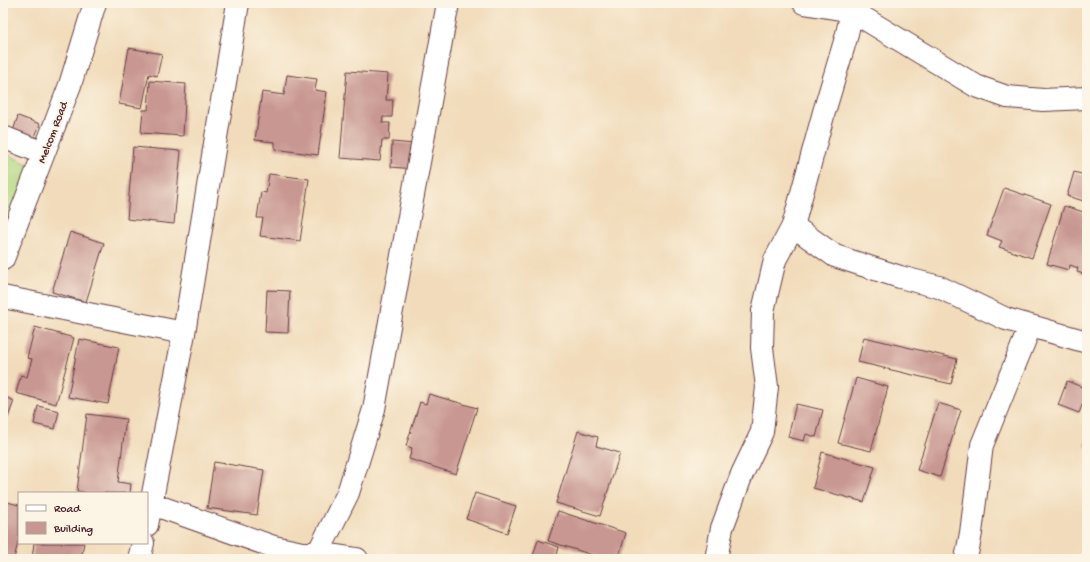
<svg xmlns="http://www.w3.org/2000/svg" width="1090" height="562" font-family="'Gochi Hand',sans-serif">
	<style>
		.green { fill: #b3d983; stroke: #7e7c57 }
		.building { fill: #c89791 }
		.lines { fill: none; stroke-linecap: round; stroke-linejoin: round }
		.minor-casing { stroke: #633b40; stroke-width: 24 }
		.secondary-casing { stroke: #633b40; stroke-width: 24 }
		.minor { stroke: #fff; stroke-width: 22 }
		.secondary { stroke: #fff; stroke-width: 22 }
		.labels { text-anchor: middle; stroke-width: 4; stroke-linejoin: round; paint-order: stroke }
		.street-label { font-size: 12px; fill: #4a1f2b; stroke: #fcf5e5 }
	</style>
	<rect width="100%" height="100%" fill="#fcf5e5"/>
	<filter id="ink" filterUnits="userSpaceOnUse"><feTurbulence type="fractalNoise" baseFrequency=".025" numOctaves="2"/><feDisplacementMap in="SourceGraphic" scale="8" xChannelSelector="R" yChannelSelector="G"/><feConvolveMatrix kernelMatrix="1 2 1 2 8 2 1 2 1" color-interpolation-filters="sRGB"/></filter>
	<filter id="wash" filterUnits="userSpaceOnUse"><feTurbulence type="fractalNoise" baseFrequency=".012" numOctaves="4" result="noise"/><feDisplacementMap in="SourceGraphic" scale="16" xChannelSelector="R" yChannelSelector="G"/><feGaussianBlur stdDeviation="0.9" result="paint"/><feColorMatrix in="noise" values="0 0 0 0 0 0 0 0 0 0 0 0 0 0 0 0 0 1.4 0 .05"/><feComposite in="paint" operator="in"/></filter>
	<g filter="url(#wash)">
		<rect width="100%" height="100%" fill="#f1dbba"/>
		<!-- green -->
		<path class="green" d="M3 152 35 168 3 248Z"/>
		<g id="blocks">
			<!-- building -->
			<g class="building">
				<path d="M129 48 162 54 157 76 149 74 142 108 119 104Z"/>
				<path d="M347 71 388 74 386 100H393L392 117H383L382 123H390L389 140H382L380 161 340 158Z"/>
				<path d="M287 75 317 79 315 90 327 92 318 155 275 149V142L255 140 262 92 284 95Z"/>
				<path d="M150 81 186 84 183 136 141 133 143 110H148Z"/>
				<path d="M18 116 40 124 34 139 13 131Z"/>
				<path d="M392 142 415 144 414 169 391 167Z"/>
				<path d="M133 147 181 151 174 224 127 219Z"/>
				<path d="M1087 170V202L1067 196 1074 172 1085 175Z"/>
				<path d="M269 174 309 179 300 241 260 236 263 218H257L261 192 266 193Z"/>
				<path d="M1004 188 1051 204 1032 258 999 247 1002 241 987 235Z"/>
				<path d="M1064 206 1087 213V275L1077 272 1078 268 1070 265 1069 270 1047 264Z"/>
				<path d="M70 232 104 243 86 302 52 292Z"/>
				<path d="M267 290 290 291 288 333 265 332Z"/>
				<path d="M35 327 74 338 56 404 16 393 21 375 27 377 32 359 27 358Z"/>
				<path d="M864 337 957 359 951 384 858 362Z"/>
				<path d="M79 339 119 347 108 404 68 397Z"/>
				<path d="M856 378 888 387 871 451 838 443Z"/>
				<path d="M1067 381 1087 389V393L1079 413 1058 405Z"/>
				<path d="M429 394 477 408 456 474 409 459 412 448 406 446 420 402 426 404Z"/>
				<path d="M3 396 14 401 8 417 3 415Z"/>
				<path d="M938 403 961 410 940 477 917 470Z"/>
				<path d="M796 404 823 410 816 437 806 434 804 441 788 437Z"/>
				<path d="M38 406 59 411 55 429 34 424Z"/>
				<path d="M87 414 126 419 118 482 131 484 130 493H90L77 491Z"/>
				<path d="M578 431 598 437 596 446 620 453 600 516 556 503Z"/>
				<path d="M1087 438V447L1084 446Z"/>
				<path d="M822 452 875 467 864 502 813 488Z"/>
				<path d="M214 462 264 470 257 515 207 508Z"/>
				<path d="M475 493 516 506 507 533 466 519Z"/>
				<path d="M3 501 19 505V538L14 559H3Z"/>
				<path d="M558 511 626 533 618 559H605L548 541Z"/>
				<path d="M538 540 559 547 556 559H532Z"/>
				<path d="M34 543H84L81 559H32Z"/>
			</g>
		</g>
	</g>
	<g filter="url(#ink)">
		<use href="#blocks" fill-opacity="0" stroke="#633b40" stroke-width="1"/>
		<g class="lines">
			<!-- minor casing -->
			<g class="minor-casing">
				<g id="minor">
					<path d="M804 3 852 11 976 86 1007 97 1043 100 1087 98"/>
					<path d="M3 137 43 153"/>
					<path d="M793 226 835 256 900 277 939 287 1006 319 1087 342"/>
					<path d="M3 297 184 333"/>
					<path d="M152 504 274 547 302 553H318L357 559"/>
					<path d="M147 525 184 333 238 3"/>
					<path d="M318 553 348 493 374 409 448 3"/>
					<path d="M139 559 143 543"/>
					<path d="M716 559 722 528 742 474 762 432 767 387 762 348 763 311 775 260 793 226 824 112 846 38 852 11 856 3"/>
					<path d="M966 559 971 533 982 445 1030 327"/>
				</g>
			</g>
			<!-- secondary casing -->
			<g class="secondary-casing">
				<path id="secondary" d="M3 259 70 85 95 3"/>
			</g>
			<!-- minor -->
			<use href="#minor" class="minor"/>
			<!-- secondary -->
			<use href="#secondary" class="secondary"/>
		</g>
	</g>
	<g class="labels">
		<!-- street labels -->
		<g class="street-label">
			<text transform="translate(52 132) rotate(-69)" y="4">Melcom Road</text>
		</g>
	</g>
	<!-- margin -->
	<rect width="1090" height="562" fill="none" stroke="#fcf5e5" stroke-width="16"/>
	<!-- legend -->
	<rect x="18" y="492" width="130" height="52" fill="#fcf5e5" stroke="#b59f9b"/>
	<rect x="26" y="505" width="20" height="6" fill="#ffffff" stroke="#b59f9b"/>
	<text x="54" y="512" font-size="12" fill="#4a1f2b">Road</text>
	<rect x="26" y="522" width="20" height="12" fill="#c89791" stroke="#b59f9b"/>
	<text x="54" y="532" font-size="12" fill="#4a1f2b">Building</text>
</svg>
